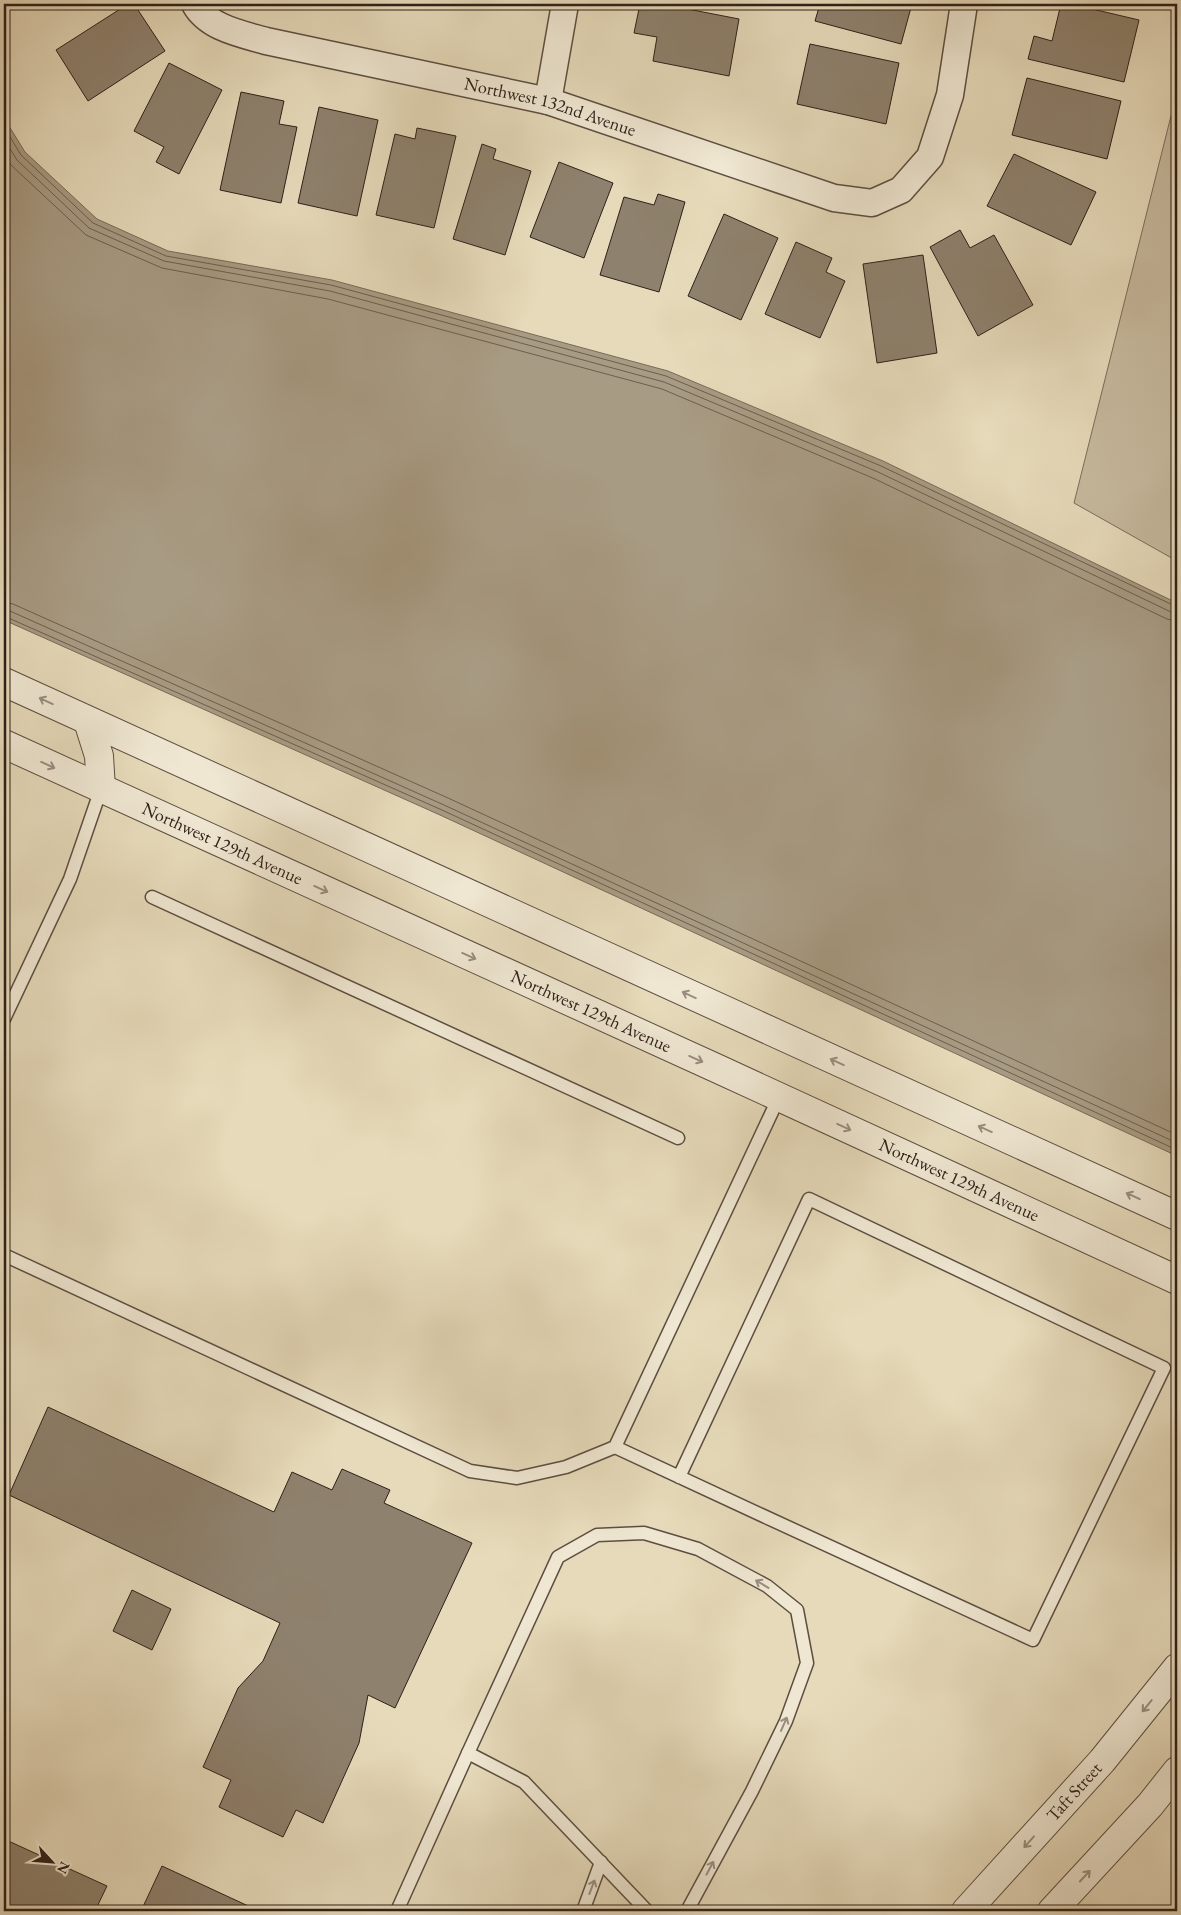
<svg xmlns="http://www.w3.org/2000/svg" width="1181" height="1915" font-family="'EB Garamond',serif">
	<style>
		.green { fill: #c7ba9f; stroke: #7b6d5c }
		.water { fill: #a89b83; stroke: #786a59 }
		.lines { fill: none; stroke-linecap: round; stroke-linejoin: round }
		.shore { stroke: #6c5e4e; stroke-width: 1 }
		.building { fill: #8e816d; stroke: #2f2019 }
		.service-casing { stroke: #5d4e41; stroke-width: 15 }
		.minor-casing { stroke: #5d4e41; stroke-width: 29 }
		.tertiary-casing { stroke: #5d4e41; stroke-width: 30 }
		.service { stroke: #efe7d2; stroke-width: 12 }
		.minor { stroke: #efe7d2; stroke-width: 26 }
		.tertiary { stroke: #efe7d2; stroke-width: 28 }
		.oneway { stroke: #998d7f }
		.labels { text-anchor: middle; stroke-width: 4.5; stroke-linejoin: round; paint-order: stroke }
		.street-label { font-size: 18px; fill: #2f2019; stroke: #efe7d2 }
	</style>
	<rect width="100%" height="100%" fill="#e6daba"/>
	<filter id="stains"><feTurbulence type="fractalNoise" baseFrequency=".004" numOctaves="4"/><feColorMatrix values="0 0 0 0 .2 0 0 0 0 .09 0 0 0 0 .02 0 0 0 .5 -.17"/></filter>
	<radialGradient id="worn" r=".72"><stop offset=".6" stop-color="#630" stop-opacity="0"/><stop offset="1" stop-color="#630" stop-opacity=".3"/></radialGradient>
	<!-- green -->
	<path class="green" d="M1177 92V561L1074 503Z"/>
	<!-- water -->
	<path class="water" d="M4 118 25 152 97 219 168 251 332 280 668 371 883 461 1177 603V1156L440 815 4 620Z"/>
	<g class="lines">
		<!-- shore -->
		<g class="shore">
			<path d="M4 127 21 155 93 223 166 256 331 285 666 376 881 466 1177 607"/>
			<path d="M4 139 17 160 89 228 164 261 330 291 664 382 878 472 1171 612 1177 613"/>
			<path d="M4 154 11 165 86 235 162 268 328 299 662 389 875 479 1167 619 1177 621"/>
			<path d="M4 602 13 604 448 798 1177 1135"/>
			<path d="M4 610 10 611 444 805 1177 1143"/>
			<path d="M4 616 442 810 1177 1150"/>
		</g>
	</g>
	<!-- building -->
	<g class="building">
		<path d="M128 4H134L165 51 88 101 56 50Z"/>
		<path d="M640 4H662L739 19 729 76 653 61 657 37 634 33Z"/>
		<path d="M820 4H912L901 44 815 21Z"/>
		<path d="M1061 4H1071L1139 20 1124 82 1028 59 1034 36 1052 41Z"/>
		<path d="M810 44 899 63 886 124 797 104Z"/>
		<path d="M169 63 222 90 179 174 156 162 164 147 134 131Z"/>
		<path d="M1027 78 1121 101 1107 159 1012 135Z"/>
		<path d="M241 92 284 101 279 124 297 127 281 203 220 190Z"/>
		<path d="M319 107 378 120 357 216 298 203Z"/>
		<path d="M417 128 456 136 434 228 376 215 395 134 415 139Z"/>
		<path d="M482 144 496 149 493 159 531 171 505 255 453 239Z"/>
		<path d="M1014 154 1096 192 1071 245 987 206Z"/>
		<path d="M559 162 613 183 584 258 530 237Z"/>
		<path d="M658 194 685 202 659 292 600 275 624 197 654 205Z"/>
		<path d="M724 214 778 238 741 320 688 296Z"/>
		<path d="M960 230 970 248 994 235 1033 305 978 336 930 247Z"/>
		<path d="M796 242 832 258 826 272 845 281 820 338 765 314Z"/>
		<path d="M923 255 937 353 877 363 863 264Z"/>
		<path d="M48 1407 274 1512 292 1472 332 1490 342 1469 390 1490 384 1503 472 1543 395 1708 368 1695 359 1743 323 1823 296 1810 283 1837 219 1807 231 1780 203 1767 238 1688 263 1661 280 1623 9 1495Z"/>
		<path d="M132 1590 171 1609 152 1650 113 1631Z"/>
		<path d="M4 1839 107 1886 95 1911H4Z"/>
		<path d="M162 1866 259 1911H141Z"/>
	</g>
	<g class="lines">
		<!-- service casing -->
		<g class="service-casing">
			<g id="service">
				<path d="M152 897 678 1138"/>
				<path d="M4 1019 70 879 101 789"/>
				<path d="M4 1255 470 1471 517 1478 566 1467 615 1447 779 1097"/>
				<path d="M615 1447C754 1512 894 1576 1033 1640L1164 1368 809 1199 679 1477"/>
				<path d="M468 1753 524 1782 647 1911"/>
				<path d="M397 1911 468 1753 558 1557 597 1535 644 1533 698 1549 767 1586 797 1610 807 1663 786 1721 752 1791 687 1911"/>
				<path d="M583 1911 601 1862"/>
			</g>
		</g>
		<!-- minor casing -->
		<g class="minor-casing">
			<g id="minor">
				<path id="s1" d="M195 4C208 28 242 34 266 41L548 101 834 198 872 203 901 190 930 157 950 95 964 4"/>
				<path d="M548 101 565 4"/>
			</g>
		</g>
		<!-- tertiary casing -->
		<g class="tertiary-casing">
			<g id="tertiary">
				<path d="M4 682 1177 1216"/>
				<path d="M88 721 99 756 101 789"/>
				<path id="s2" d="M4 744 716 1068 1177 1280"/>
				<path id="s3" d="M966 1911 1102 1761 1177 1668"/>
				<path d="M1052 1911 1150 1805 1177 1771"/>
			</g>
		</g>
		<!-- service -->
		<use href="#service" class="service"/>
		<!-- minor -->
		<use href="#minor" class="minor"/>
		<!-- tertiary -->
		<use href="#tertiary" class="tertiary"/>
	</g>
	<!-- one-way arrows -->
	<defs><path id="oneway-shaft" d="M-6 0H5M1.5-3L5.5 0L1.5 3" fill="none" stroke-width="1.6" stroke-linecap="round" stroke-linejoin="round" transform="scale(1.25)"/></defs>
	<g class="oneway">
		<use href="#oneway-shaft" transform="translate(46 701) rotate(-155)"/>
		<use href="#oneway-shaft" transform="translate(48 765) rotate(25)"/>
		<use href="#oneway-shaft" transform="translate(321 889) rotate(24)"/>
		<use href="#oneway-shaft" transform="translate(469 956) rotate(24)"/>
		<use href="#oneway-shaft" transform="translate(689 995) rotate(-155)"/>
		<use href="#oneway-shaft" transform="translate(696 1059) rotate(24)"/>
		<use href="#oneway-shaft" transform="translate(837 1062) rotate(-156)"/>
		<use href="#oneway-shaft" transform="translate(844 1127) rotate(25)"/>
		<use href="#oneway-shaft" transform="translate(985 1129) rotate(-156)"/>
		<use href="#oneway-shaft" transform="translate(1133 1196) rotate(-156)"/>
		<use href="#oneway-shaft" transform="translate(762 1584) rotate(-149)"/>
		<use href="#oneway-shaft" transform="translate(1147 1706) rotate(129)"/>
		<use href="#oneway-shaft" transform="translate(784 1724) rotate(-66)"/>
		<use href="#oneway-shaft" transform="translate(1029 1842) rotate(132)"/>
		<use href="#oneway-shaft" transform="translate(710 1868) rotate(-62)"/>
		<use href="#oneway-shaft" transform="translate(1085 1876) rotate(-47)"/>
		<use href="#oneway-shaft" transform="translate(592 1887) rotate(-69)"/>
	</g>
	<g class="labels">
		<!-- street labels -->
		<g class="street-label">
			<text dy="6" stroke="none"><textPath href="#s1" startOffset="374">Northwest 132nd Avenue</textPath></text>
			<text dy="6" stroke="none"><textPath href="#s2" startOffset="240">Northwest 129th Avenue</textPath></text>
			<text dy="6" stroke="none"><textPath href="#s2" startOffset="645">Northwest 129th Avenue</textPath></text>
			<text dy="6" stroke="none"><textPath href="#s2" startOffset="1050">Northwest 129th Avenue</textPath></text>
			<text dy="6" stroke="none"><textPath href="#s3" startOffset="161">Taft Street</textPath></text>
		</g>
	</g>
	<!-- margin -->
	<rect width="1181" height="1915" fill="none" stroke="#e6daba" stroke-width="20"/>
	<rect x="5" y="5" width="1171" height="1905" fill="none" stroke="#2f2019" stroke-width="2.5"/>
	<rect x="10" y="10" width="1161" height="1895" fill="none" stroke="#2f2019"/>
	<!-- north arrow -->
	<g transform="translate(52 1862) rotate(116)" stroke="#efe7d2" stroke-width="4" paint-order="stroke">
	<path d="M0-4L9 19L0 12L-9 19Z" fill="#2f2019"/>
	<text y="-8" font-size="14" font-weight="bold" text-anchor="middle" fill="#2f2019">N</text>
	</g>
	<rect width="100%" height="100%" filter="url(#stains)"/>
	<rect width="100%" height="100%" fill="url(#worn)"/>
</svg>
